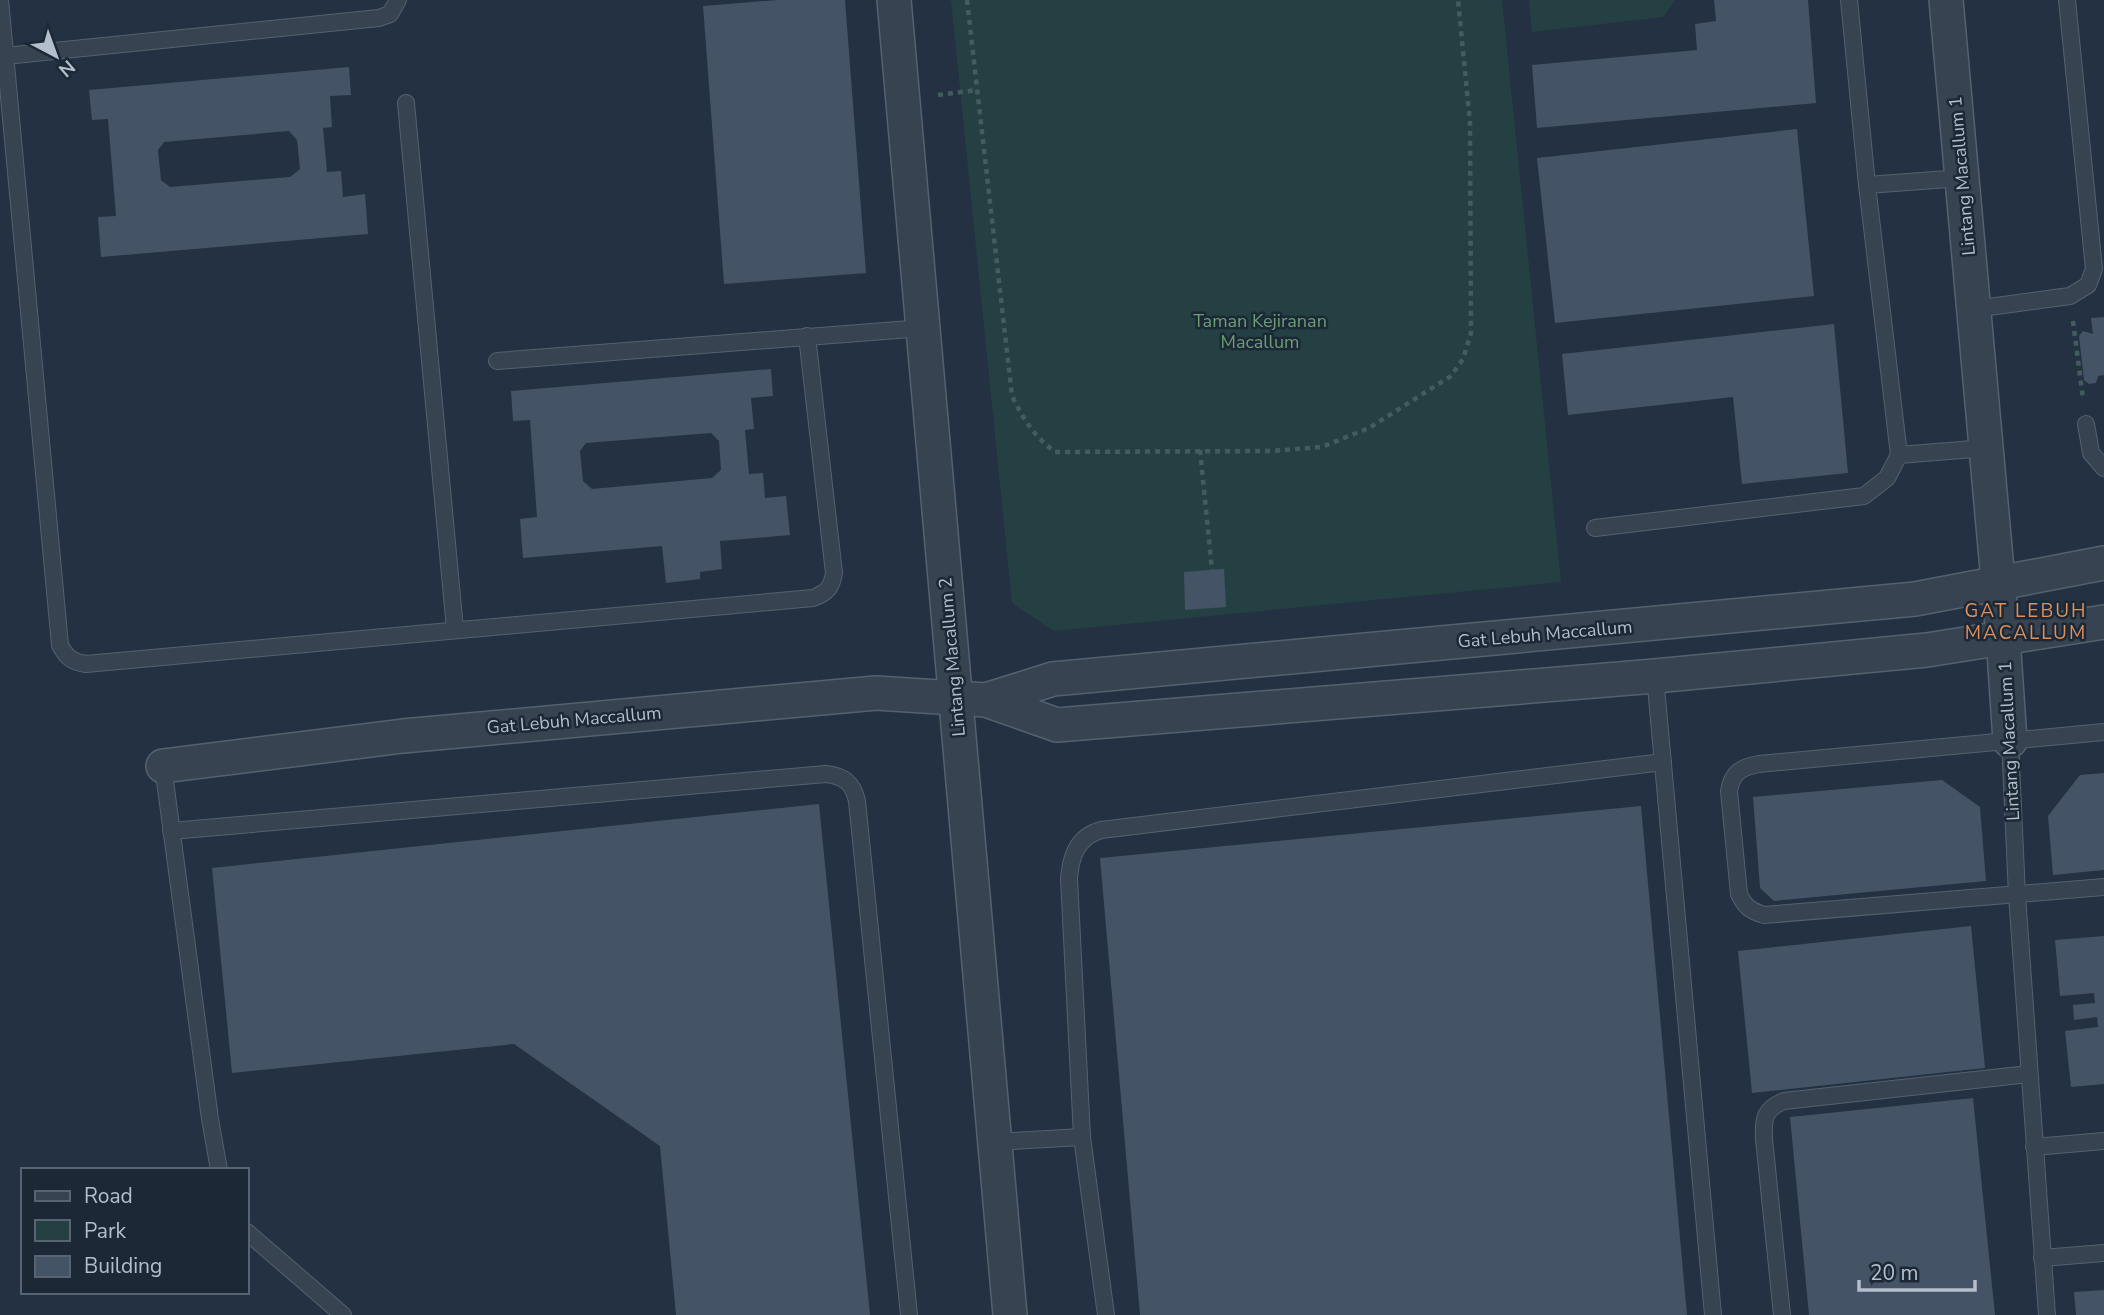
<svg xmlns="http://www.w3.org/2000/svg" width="2104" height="1315" font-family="'Nunito Sans',sans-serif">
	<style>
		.green { fill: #254042 }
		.building { fill: #445366; fill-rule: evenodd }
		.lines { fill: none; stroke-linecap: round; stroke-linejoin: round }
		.service-casing { stroke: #55616f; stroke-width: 18 }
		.minor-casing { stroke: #55616f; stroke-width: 36 }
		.path { stroke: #435d5f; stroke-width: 4.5; stroke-dasharray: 5 5; stroke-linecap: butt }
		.service { stroke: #374351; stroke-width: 16 }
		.minor { stroke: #374351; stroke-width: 33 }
		.labels { text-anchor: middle; stroke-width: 5; stroke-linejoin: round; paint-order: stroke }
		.street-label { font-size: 18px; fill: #b4becc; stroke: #1c2836 }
		.park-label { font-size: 18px; fill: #699f73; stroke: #1c2836 }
		.neighbourhood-label { font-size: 19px; letter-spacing: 2px; fill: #de905c; stroke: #1c2836 }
	</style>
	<rect width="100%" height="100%" fill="#233142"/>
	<!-- green -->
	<g class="green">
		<path d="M951 0H1502L1561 582 1054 631 1012 603Z"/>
		<path d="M1529 0H1675L1663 17 1532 32Z"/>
	</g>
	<!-- building -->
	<g class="building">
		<path d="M778 0H845L866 273 724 284 703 6Z"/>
		<path d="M1714 0H1808L1816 103 1537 128 1532 65 1697 50 1695 24 1716 21Z"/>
		<path d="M349 67 351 95 330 96 332 127 323 128 327 172 341 171 343 197 365 194 368 234 101 257 98 217 116 216 108 119 92 120 89 90ZM289 131 297 140 300 169 290 177 170 187 161 180 158 150 164 142Z"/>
		<path d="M1797 129 1814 296 1555 323 1537 158Z"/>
		<path d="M2104 317V375L2098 376 2096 383 2089 384 2084 380 2079 336 2083 331 2093 334 2091 318Z"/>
		<path d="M1834 324 1848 473 1742 484 1733 397 1568 415 1562 354Z"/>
		<path d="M771 369 773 396 751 398 754 429 745 430 749 474 763 473 765 498 786 496 790 535 720 541 722 569 700 572V579L666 583 662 546 523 558 520 519 537 517 530 420 513 421 511 391ZM711 433 719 441 721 470 712 478 592 489 583 481 580 451 586 443Z"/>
		<path d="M1224 569 1226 607 1185 610 1184 572Z"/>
		<path d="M2104 773V870L2053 875 2048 816 2080 775Z"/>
		<path d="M1942 780 1980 807 1986 881 1774 901 1760 888 1753 797Z"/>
		<path d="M819 804 870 1315H676L660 1146 514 1044 232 1073 212 868Z"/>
		<path d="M1641 806 1687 1315H1140L1100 858Z"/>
		<path d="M1971 926 1985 1068 1752 1093 1738 951Z"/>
		<path d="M2104 936V1084L2071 1087 2065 1031 2098 1027 2097 1017 2074 1020 2073 1005 2095 1003 2094 993 2060 996 2055 940Z"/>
		<path d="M1973 1098 1995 1315H1809L1790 1117Z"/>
		<path d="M2104 1290V1315H2076L2074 1292Z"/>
	</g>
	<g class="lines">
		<!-- service casing -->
		<g class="service-casing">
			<g id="service">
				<path d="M0 0 60 645C66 657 72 662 86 664L813 598C827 593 832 587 834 573L807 336"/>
				<path d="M1849 0 1867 185 1899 455"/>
				<path d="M5 56 379 18 390 14 398 0"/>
				<path d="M406 103 455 629"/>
				<path d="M1867 185 1962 178"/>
				<path d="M1974 309 2070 296 2088 285 2094 269 2067 0"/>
				<path d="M497 361 923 328"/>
				<path d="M2086 424 2091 453 2104 468"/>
				<path d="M1595 528 1864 496 1887 478 1899 455 1986 448"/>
				<path d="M1655 676 1713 1315"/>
				<path d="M2104 732 1759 764C1742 767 1732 772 1729 791L1739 894C1745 907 1751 911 1764 915L2104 887"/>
				<path d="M2010 741 2017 895 2047 1315"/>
				<path d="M163 766 210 1119 219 1170"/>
				<path d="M171 831 826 774C844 776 853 783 857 801L909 1315"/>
				<path d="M995 1142 1082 1137"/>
				<path d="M2034 1147 2104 1141"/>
				<path d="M247 1232 343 1315"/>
				<path d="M2042 1258 2104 1253"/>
				<path d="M1106 1315 1082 1137 1069 878C1071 856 1077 837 1101 830L1663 762"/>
				<path d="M1782 1315 1764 1139C1763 1119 1764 1109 1784 1101L2029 1074"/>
			</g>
		</g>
		<!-- minor casing -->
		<g class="minor-casing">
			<g id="minor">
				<path d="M894 0 1010 1315"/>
				<path d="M1946 0 2003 637 2010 741"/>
				<path d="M986 700 1053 679 1915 599 2104 563"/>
				<path d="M163 766 403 736 876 693 986 700 1057 725 1655 676 1927 650 2104 622"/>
			</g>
		</g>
		<!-- path -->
		<g class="path">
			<path d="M967 0 1012 396C1023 419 1034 436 1055 452L1271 451 1322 447 1369 428 1451 376 1463 359 1471 333 1470 122 1458 0"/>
			<path d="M938 95 977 90"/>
			<path d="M2073 321 2083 399"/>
			<path d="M1200 450 1212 570"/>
		</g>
		<!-- service -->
		<use href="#service" class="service"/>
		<!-- minor -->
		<use href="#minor" class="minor"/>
	</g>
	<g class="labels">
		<!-- street labels -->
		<g class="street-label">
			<text transform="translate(1962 176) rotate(-95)" y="6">Lintang Macallum 1</text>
			<text transform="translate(1545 634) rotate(-5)" y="6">Gat Lebuh Maccallum</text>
			<text transform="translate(952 657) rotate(-95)" y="6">Lintang Macallum 2</text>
			<text transform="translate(574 720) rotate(-5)" y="6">Gat Lebuh Maccallum</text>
			<text transform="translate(2009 741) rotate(-93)" y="6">Lintang Macallum 1</text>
		</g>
		<!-- park labels -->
		<g class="park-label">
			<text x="1260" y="327">Taman Kejiranan<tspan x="1260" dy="21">Macallum</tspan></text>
		</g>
		<!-- neighbourhood labels -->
		<g class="neighbourhood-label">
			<text x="2026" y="617">GAT LEBUH<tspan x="2026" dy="22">MACALLUM</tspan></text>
		</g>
	</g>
	<!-- legend -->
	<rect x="21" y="1168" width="228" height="126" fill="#1c2836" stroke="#596472" stroke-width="2"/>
	<rect x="35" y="1191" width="35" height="10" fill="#374351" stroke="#596472" stroke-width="2"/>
	<text x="84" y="1203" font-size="21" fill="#b4becc">Road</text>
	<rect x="35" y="1220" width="35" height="21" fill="#254042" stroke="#596472" stroke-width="2"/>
	<text x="84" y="1238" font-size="21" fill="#b4becc">Park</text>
	<rect x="35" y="1256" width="35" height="21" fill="#445366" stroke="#596472" stroke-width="2"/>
	<text x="84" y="1273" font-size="21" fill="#b4becc">Building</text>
	<!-- north arrow -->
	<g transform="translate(56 56) rotate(139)" stroke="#1c2836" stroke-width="5" paint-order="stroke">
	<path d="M0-5L12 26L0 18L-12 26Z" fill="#b4becc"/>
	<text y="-10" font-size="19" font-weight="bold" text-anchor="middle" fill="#b4becc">N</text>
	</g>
	<!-- scale -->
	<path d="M1859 1280v10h116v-10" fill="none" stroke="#b4becc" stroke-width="3.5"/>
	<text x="1870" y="1280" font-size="21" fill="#b4becc" stroke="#1c2836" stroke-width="5" paint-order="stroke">20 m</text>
</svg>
